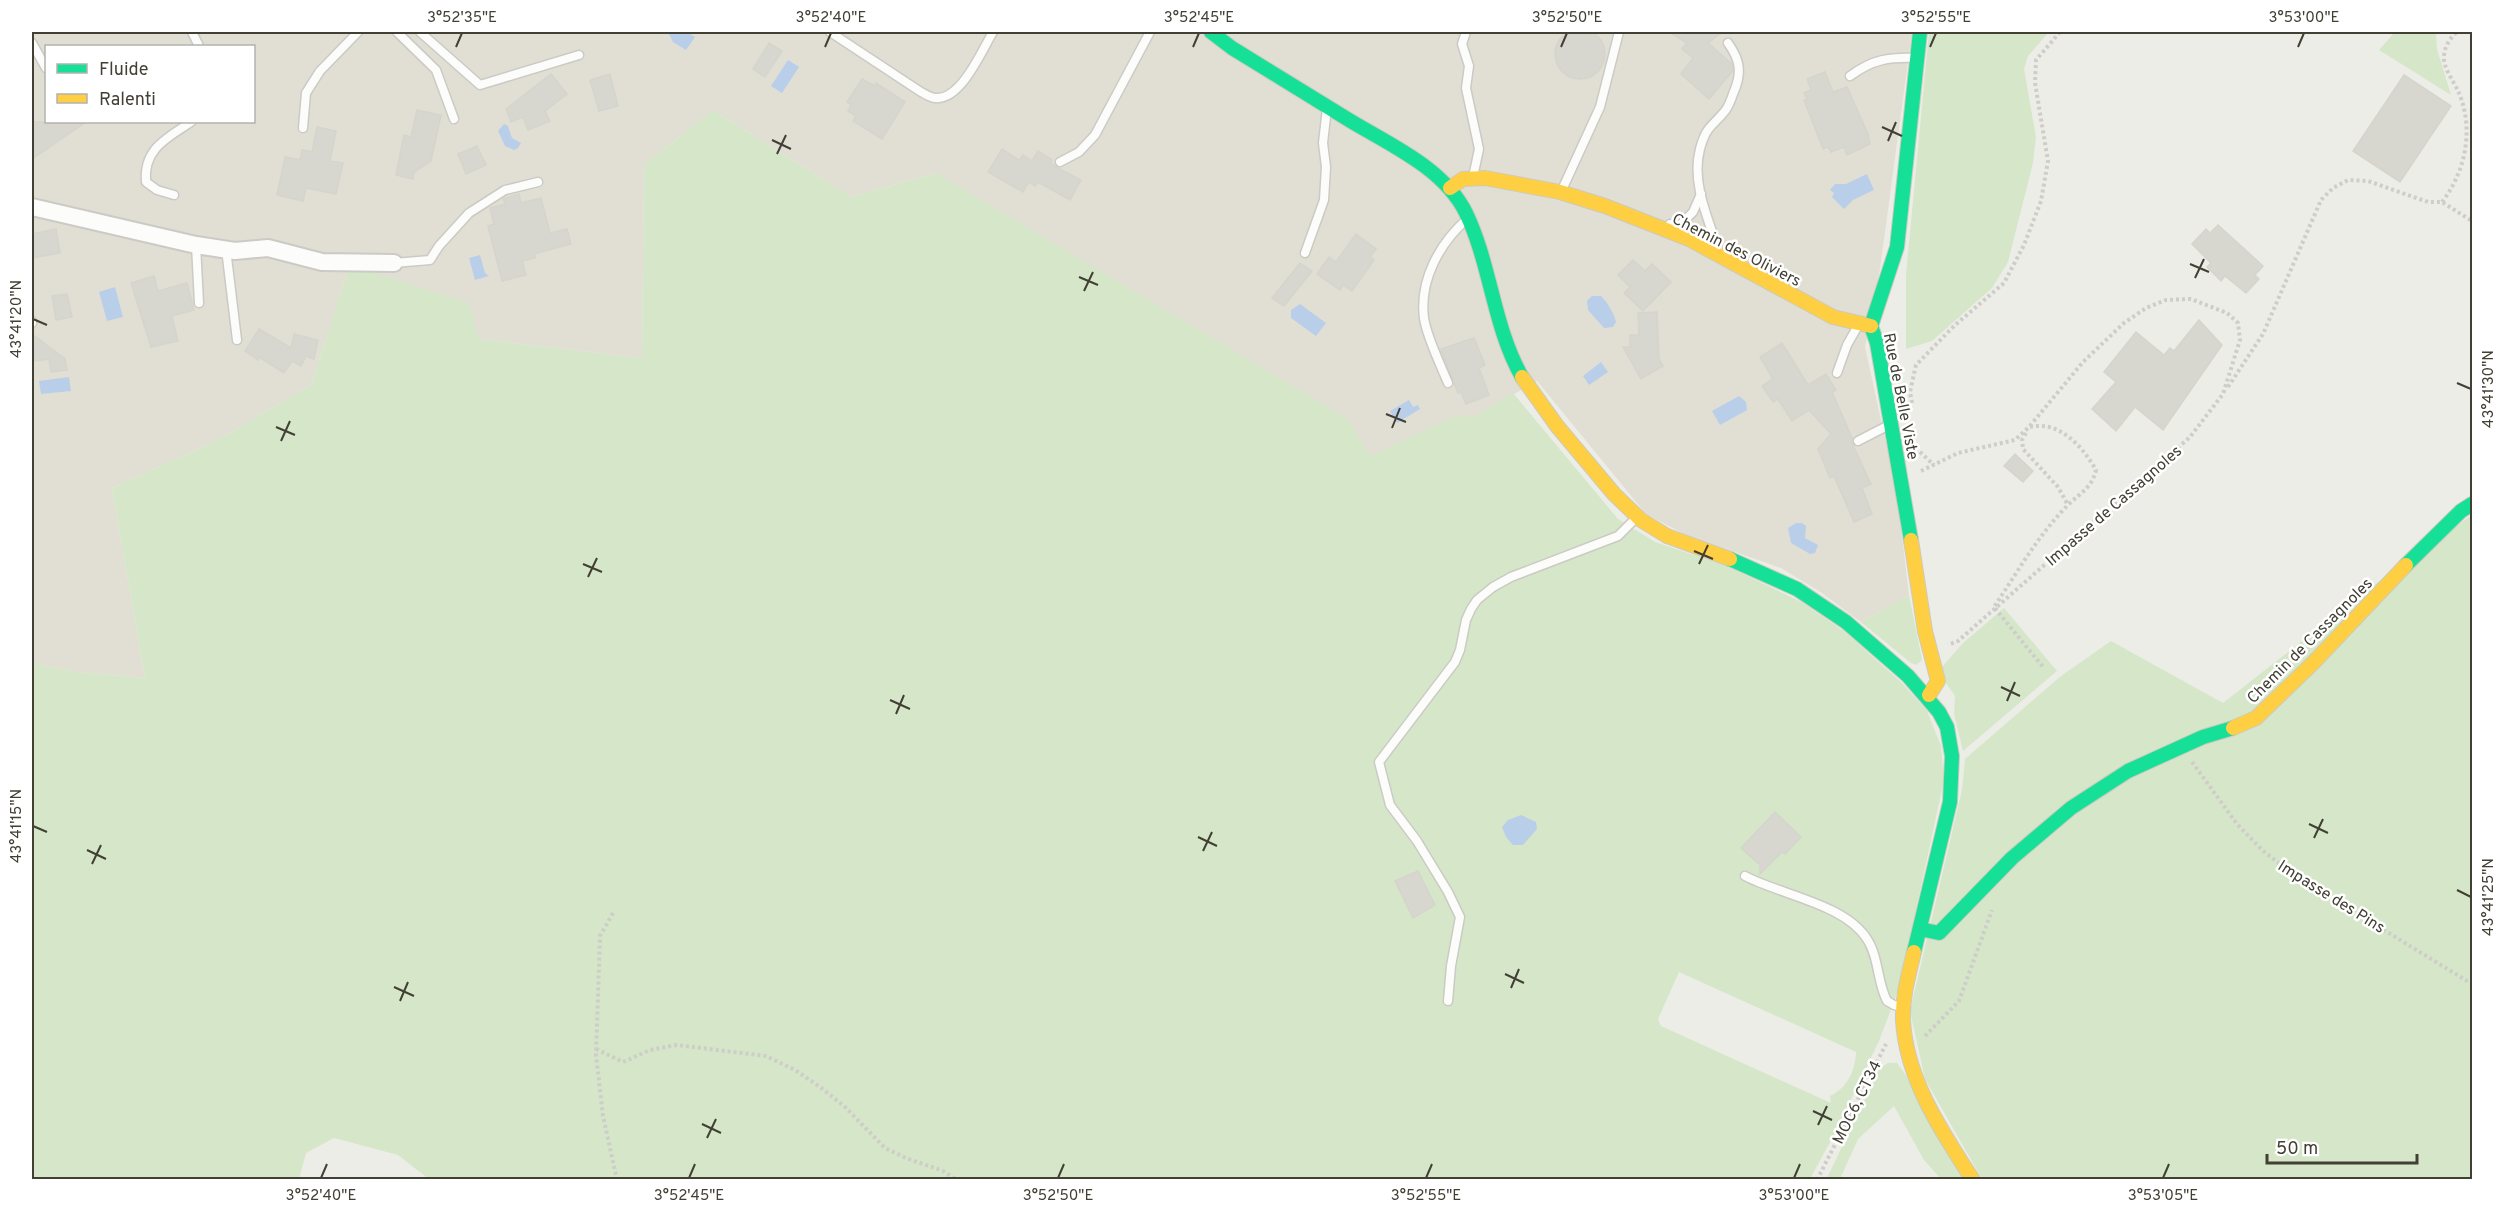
<svg xmlns="http://www.w3.org/2000/svg" width="2504" height="1211" font-family="Overpass,sans-serif">
	<style>
		.residential { fill: #e1dfd4; fill-rule: evenodd }
		.green { fill: #d5e7c8; fill-rule: evenodd }
		.water { fill: #b9cee9 }
		.building { fill: #d7d6cf; stroke: #d5d4cd; stroke-width: 1.5 }
		.lines { fill: none; stroke-linecap: round; stroke-linejoin: round }
		.lane-casing { stroke: #cbcac5; stroke-width: 11 }
		.street-casing { stroke: #cbcac5; stroke-width: 20 }
		.fast-casing { stroke: #cccabe; stroke-width: 16 }
		.slow-casing { stroke: #cccabe; stroke-width: 16 }
		.path { stroke: #cecdc9; stroke-width: 4; stroke-dasharray: 3 3; stroke-linecap: butt }
		.lane { stroke: #fcfcfb; stroke-width: 8 }
		.street { stroke: #fcfcfb; stroke-width: 16 }
		.fast { stroke: #16e098; stroke-width: 14 }
		.slow { stroke: #ffcf43; stroke-width: 14 }
		.ticks { fill: none; stroke: #423f34; stroke-width: 2 }
		.labels { text-anchor: middle; stroke-width: 5; stroke-linejoin: round; paint-order: stroke }
		.street-label { font-size: 16px; fill: #423f34; stroke: #fff }
		.neatline { fill: none; stroke: #423f34; stroke-width: 2 }
		.ticks-label { font-size: 15px; text-anchor: middle; fill: #423f34 }
	</style>
	<rect width="100%" height="100%" fill="#edede7"/>
	<!-- residential -->
	<path class="residential" d="M32 32H1912L1880 269 1865 347 1897 493 1909 595 1861 622 1822 593 1781 568 1684 534 1646 514 1537 381 1379 471 936 173 851 197 713 110 644 165 642 358 478 339 350 265 311 385 216 441 112 488 145 678 77 672 32 663ZM46 46H254V122H46Z"/>
	<!-- green -->
	<g class="green">
		<path d="M1929 32H2049L2028 56 2024 69 2036 137 2033 163 2008 262 1992 288 1932 341 1906 349V275Z"/>
		<path d="M2395 32H2436L2437 49 2451 95 2379 50Z"/>
		<path d="M713 110 851 197 936 173 1348 419 1370 456 1458 415 1472 418 1513 393 1618 519 1655 542 1727 566 1801 602 1845 632 1902 683 1927 711 1941 746 1944 780 1899 988 1879 1041 1835 1133 1810 1179 430 1180 398 1155 334 1138 306 1153 299 1179H32V663L77 672 145 678 112 488 216 441 311 385 350 265 469 303 478 339 642 358 644 165ZM1679 972 1856 1052C1855 1071 1848 1087 1830 1096L1831 1103 1661 1026 1658 1019Z"/>
		<path d="M2472 515V1179H1982L1925 1079 1910 1011 1962 790 1965 759 2061 676 2111 641 2223 703 2367 590Z"/>
		<path d="M1909 595 1922 660 1916 665 1911 663 1861 622Z"/>
		<path d="M2004 608 2057 671 1963 751 1954 714 1955 696 1946 683 1942 667 1963 643Z"/>
		<path d="M1888 1063H1897L1908 1078 1963 1179H1941L1924 1160 1894 1106 1858 1139 1840 1179 1826 1180 1880 1068Z"/>
	</g>
	<!-- water -->
	<g class="water">
		<path d="M668 32H687L695 37 686 50 673 42Z"/>
		<path d="M788 60 799 67 782 93 771 86Z"/>
		<path d="M504 124 508 126 512 138 521 143 518 148 514 150 505 146 498 131Z"/>
		<path d="M1867 174 1874 190 1853 200 1844 209 1832 197 1834 193 1830 190 1835 184H1846Z"/>
		<path d="M480 255 485 273 489 276 475 280 469 258Z"/>
		<path d="M115 287 123 317 107 321 99 292Z"/>
		<path d="M1592 296H1601C1607 302 1614 313 1616 322L1613 327 1604 328 1588 310 1587 301Z"/>
		<path d="M1300 304 1326 323 1316 336 1291 318V310Z"/>
		<path d="M1601 362 1608 372 1589 385 1583 376Z"/>
		<path d="M69 377 71 391 41 394 39 381Z"/>
		<path d="M1739 396 1746 402 1747 410 1720 425 1712 411Z"/>
		<path d="M1409 400 1413 407 1418 405 1420 409 1397 423 1390 411Z"/>
		<path d="M1796 523H1802L1806 526 1805 538 1818 545 1815 553 1810 554 1791 543 1788 528Z"/>
		<path d="M1521 815 1536 822 1537 829 1523 845H1513L1506 837 1502 827 1508 820Z"/>
	</g>
	<!-- building -->
	<g class="building">
		<circle cx="1580" cy="54" r="25"/>
		<path d="M1669 32H1722L1708 43 1732 64V72L1709 99 1681 74 1693 58 1682 49 1687 43Z"/>
		<path d="M769 43 782 51 765 77 753 69Z"/>
		<path d="M1825 72 1833 92 1847 87 1868 134 1870 144 1847 155 1844 147 1831 152 1828 147 1823 149 1804 100 1807 99 1804 93 1811 90 1807 79Z"/>
		<path d="M551 74 567 94 545 111 550 121 528 130 523 117 511 122 506 109Z"/>
		<path d="M610 74 618 106 599 111 590 80Z"/>
		<path d="M2404 75 2451 106 2400 182 2353 151Z"/>
		<path d="M862 79 875 86 876 83 905 102 882 139 853 121 856 116 848 111 851 105 847 102Z"/>
		<path d="M417 110 441 115 431 161 414 172 413 179 396 175 404 135 411 137Z"/>
		<path d="M32 122H86L32 159Z"/>
		<path d="M317 127 336 131 330 161 343 163 336 194 306 188 303 201 277 195 285 157 300 160 302 150 312 152Z"/>
		<path d="M477 146 486 165 466 174 458 154Z"/>
		<path d="M1002 149 1019 160 1023 155 1032 161 1038 151 1052 160 1050 162 1056 167 1081 180 1070 200 1038 182 1035 186 1029 182 1023 192 988 172Z"/>
		<path d="M519 194 521 203 541 198 550 233 567 229 571 244 534 254 535 258 522 261 526 275 502 281 488 226 494 224 490 208 505 204 503 199Z"/>
		<path d="M2218 225 2263 266 2255 275 2259 279 2246 293 2225 276 2221 281 2207 267 2211 263 2192 244 2206 229 2210 233Z"/>
		<path d="M56 229 60 253 32 258V234Z"/>
		<path d="M1356 234 1376 249 1370 257 1374 260 1352 291 1343 285 1340 290 1317 274 1329 257 1336 262Z"/>
		<path d="M1633 260 1645 271 1652 264 1671 282 1643 311 1624 293 1630 287 1618 275Z"/>
		<path d="M1300 263 1312 271 1284 306 1272 298Z"/>
		<path d="M154 276 158 291 187 283 194 310 172 316 178 341 151 347 131 283Z"/>
		<path d="M67 294 72 317 56 320 52 296Z"/>
		<path d="M1657 312 1659 359 1663 366 1641 379 1623 347H1630V335H1639L1638 313Z"/>
		<path d="M2199 320 2222 345 2163 430 2135 407 2116 431 2092 409 2116 382 2104 372 2136 332 2164 355 2170 348 2174 351Z"/>
		<path d="M259 329 291 348 294 334 318 340 314 359 306 356 301 366 292 361 284 373 259 357 258 360 245 351Z"/>
		<path d="M32 334 65 359 67 370 51 372 49 359 35 361Z"/>
		<path d="M1474 338 1485 365 1479 368 1489 395 1466 404 1461 392 1458 393 1441 349Z"/>
		<path d="M1782 343 1808 385 1826 374 1836 390 1832 392 1852 438V443L1871 484 1862 488 1872 514 1854 522 1834 476 1830 478 1818 449 1831 434 1809 410 1792 421 1778 399 1773 402 1762 386 1773 379 1760 357Z"/>
		<path d="M2015 454 2033 471 2023 482 2004 466Z"/>
		<path d="M1775 812 1801 837 1785 854 1782 852 1760 874V865L1741 848Z"/>
		<path d="M1418 871 1435 905 1413 918 1395 881Z"/>
	</g>
	<g class="lines">
		<!-- lane casing -->
		<g class="lane-casing">
			<g id="lane">
				<path d="M192 32 199 46"/>
				<path d="M397 32 436 70 454 119"/>
				<path d="M420 32 480 85 579 55"/>
				<path d="M830 32 921 92C925 94 931 98 935 98 961 101 982 50 993 32"/>
				<path d="M1466 32 1462 44 1469 66 1466 88 1479 149 1473 177"/>
				<path d="M32 43 46 68"/>
				<path d="M1850 76C1873 59 1889 57 1917 58"/>
				<path d="M303 128 306 93 320 71 358 32"/>
				<path d="M1060 162 1079 152 1095 135 1150 32"/>
				<path d="M1561 192 1600 107 1619 32"/>
				<path d="M174 195 157 190 146 182C143 149 167 138 191 122"/>
				<path d="M1670 224 1680 225 1693 212 1701 194"/>
				<path d="M196 245 199 303"/>
				<path d="M226 249 237 340"/>
				<path d="M1718 249C1708 218 1691 182 1700 149 1706 126 1712 127 1725 111 1729 106 1731 100 1733 94 1742 74 1741 61 1728 43"/>
				<path d="M1305 253 1324 200 1326 167 1323 143 1327 108"/>
				<path d="M394 263 430 260 439 246 469 213 505 190 538 182"/>
				<path d="M32 321V323"/>
				<path d="M1837 373 1847 345 1859 324"/>
				<path d="M1448 383C1441 366 1426 335 1424 318 1419 280 1440 243 1467 219"/>
				<path d="M1858 441 1889 425"/>
				<path d="M1745 876C1781 895 1845 904 1867 939 1879 957 1877 982 1887 1001L1894 1005 1903 1007"/>
				<path d="M1448 1001 1451 966 1460 917 1448 892 1417 841 1390 805 1379 762 1455 662 1460 650 1466 620 1471 609 1477 600 1493 587 1511 577 1618 536 1637 517"/>
			</g>
		</g>
		<!-- street casing -->
		<g class="street-casing">
			<path id="street" d="M32 207 196 245 235 251 268 248 322 262 394 263"/>
		</g>
		<!-- fast casing -->
		<g class="fast-casing">
			<g id="fast">
				<path d="M1211 32 1232 48C1271 72 1310 96 1349 120 1390 145 1444 168 1466 213 1491 265 1493 326 1522 377"/>
				<path d="M1911 540 1877 343 1871 326 1897 247 1920 32"/>
				<path d="M1730 559 1797 589 1846 622 1908 676 1939 712 1947 727 1952 756 1950 802 1914 952"/>
				<path d="M2406 565 2461 511 2472 504"/>
				<path d="M1920 929 1939 933 2012 858 2071 808 2128 771 2203 737 2233 728"/>
			</g>
		</g>
		<!-- slow casing -->
		<g class="slow-casing">
			<g id="slow">
				<path d="M1450 188 1463 179 1485 178 1560 192 1605 206 1689 239 1833 317 1871 326"/>
				<path d="M1522 377 1557 426 1614 494 1641 520 1667 536 1730 559"/>
				<path d="M1911 540 1925 631 1938 681 1929 695"/>
				<path d="M2233 728 2256 718 2314 662 2406 565"/>
				<path d="M1914 952C1909 974 1902 997 1903 1020 1906 1079 1942 1132 1973 1180"/>
			</g>
		</g>
		<!-- path -->
		<g class="path">
			<path d="M2442 202C2466 171 2474 129 2459 93 2455 83 2442 67 2444 55 2445 46 2450 38 2457 32"/>
			<path d="M2228 387 2263 334 2321 200 2333 188 2348 180 2368 181 2428 202H2442L2472 221"/>
			<path d="M1912 403 1910 392 1916 365 1954 326 2004 283 2024 245 2041 201 2048 161 2035 83 2036 60 2060 32"/>
			<path d="M2030 427C2059 420 2083 447 2096 470 2092 488 2080 493 2068 505 2038 535 2017 573 1994 607L2043 667"/>
			<path d="M2026 433 2022 440 2023 449 2058 487 2068 505"/>
			<path d="M1920 452 1934 465"/>
			<path d="M1921 471 1958 453 2015 440 2029 427 2083 362 2124 323 2146 308 2166 300 2191 299 2227 313 2238 323 2240 340 2223 394 2190 437 1958 641 1948 645"/>
			<path d="M2192 762 2237 824 2262 850 2294 875 2472 984"/>
			<path d="M613 913 600 936 596 1055 603 1116 617 1180"/>
			<path d="M1925 1036 1959 1001 1992 910"/>
			<path d="M596 1049 623 1062 650 1050 677 1045 766 1056 795 1070 820 1087 844 1106 885 1148 906 1158 943 1171 957 1180"/>
			<path d="M1817 1180 1886 1044"/>
		</g>
		<!-- lane -->
		<use href="#lane" class="lane"/>
		<!-- street -->
		<use href="#street" class="street"/>
		<!-- fast -->
		<use href="#fast" class="fast"/>
		<!-- slow -->
		<use href="#slow" class="slow"/>
	</g>
	<!-- ticks -->
	<path class="ticks" d="M456 47 462 33M825 47 831 33M1193 47 1199 33M1561 47 1567 33M1930 47 1936 33M2298 47 2304 33M1882 127 1902 136M772 140 791 149M1888 141 1896 122M777 154 786 135M2190 264 2209 272M1079 277 1098 285M2195 278 2204 259M1084 291 1093 272M33 319 47 325M2457 383 2471 389M1386 414 1406 422M276 427 295 435M1392 428 1400 408M281 441 290 421M1694 551 1713 559M583 564 602 572M1699 564 1708 545M588 577 597 558M2001 687 2020 696M890 700 910 709M2007 701 2015 682M896 714 904 695M2309 824 2328 833M33 826 47 832M1198 837 1217 846M2314 838 2323 819M87 850 106 859M1203 851 1212 832M92 864 101 845M2457 890 2471 897M1505 974 1524 983M394 987 414 996M1511 988 1519 969M400 1001 408 982M1813 1111 1832 1120M702 1124 721 1133M1818 1125 1827 1106M707 1138 716 1119M321 1178 327 1164M689 1178 695 1164M1058 1178 1064 1164M1426 1178 1432 1164M1794 1178 1800 1164M2163 1178 2169 1164"/>
	<g class="labels">
		<!-- street labels -->
		<g class="street-label">
			<text transform="translate(1737 249) rotate(27)" y="6">Chemin des Oliviers</text>
			<text transform="translate(1902 396) rotate(79)" y="6">Rue de Belle Viste</text>
			<text transform="translate(2113 505) rotate(-41)" y="6">Impasse de Cassagnoles</text>
			<text transform="translate(2309 640) rotate(-45)" y="6">Chemin de Cassagnoles</text>
			<text transform="translate(2332 896) rotate(32)" y="6">Impasse des Pins</text>
			<text transform="translate(1856 1102) rotate(-64)" y="6">MOC6, CT34</text>
		</g>
	</g>
	<!-- border -->
	<rect width="2504" height="1211" fill="none" stroke="#ffffff" stroke-width="66"/>
	<!-- legend -->
	<rect x="45" y="45" width="210" height="78" fill="#ffffff" stroke="#b3b2ae" stroke-width="1.5"/>
	<rect x="57" y="64" width="30" height="9" fill="#16e098" stroke="#b3b2ae" stroke-width="1.5"/>
	<text x="99" y="75" font-size="18" fill="#423f34">Fluide</text>
	<rect x="57" y="94" width="30" height="9" fill="#ffcf43" stroke="#b3b2ae" stroke-width="1.5"/>
	<text x="99" y="105" font-size="18" fill="#423f34">Ralenti</text>
	<!-- scale -->
	<path d="M2267 1154v9h150v-9" fill="none" stroke="#423f34" stroke-width="3"/>
	<text x="2276" y="1154" font-size="18" fill="#423f34" stroke="#ffffff" stroke-width="4.5" paint-order="stroke">50 m</text>
	<rect x="33" y="33" width="2438" height="1145" class="neatline"/>
	<g class="ticks-label">
		<text x="462" y="22">3°52'35"E</text>
		<text x="831" y="22">3°52'40"E</text>
		<text x="1199" y="22">3°52'45"E</text>
		<text x="1567" y="22">3°52'50"E</text>
		<text x="1936" y="22">3°52'55"E</text>
		<text x="2304" y="22">3°53'00"E</text>
		<text transform="translate(16 319) rotate(-90)" y="5">43°41'20"N</text>
		<text transform="translate(2488 389) rotate(-90)" y="5">43°41'30"N</text>
		<text transform="translate(16 826) rotate(-90)" y="5">43°41'15"N</text>
		<text transform="translate(2488 897) rotate(-90)" y="5">43°41'25"N</text>
		<text x="321" y="1200">3°52'40"E</text>
		<text x="689" y="1200">3°52'45"E</text>
		<text x="1058" y="1200">3°52'50"E</text>
		<text x="1426" y="1200">3°52'55"E</text>
		<text x="1794" y="1200">3°53'00"E</text>
		<text x="2163" y="1200">3°53'05"E</text>
	</g>
</svg>
